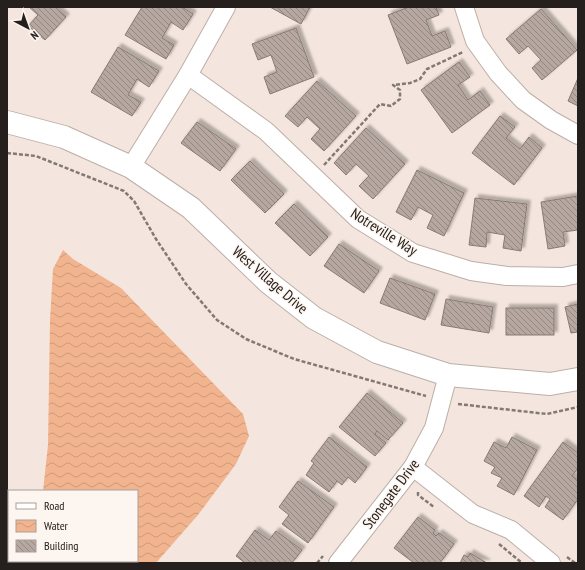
<svg xmlns="http://www.w3.org/2000/svg" width="585" height="570" font-family="'PT Sans Narrow',sans-serif">
	<style>
		.water { fill: url(#water-waves) }
		.building { fill: url(#building-back-hatch); stroke: #877b74; filter: url(#shadow) }
		.lines { fill: none; stroke-linecap: round; stroke-linejoin: round }
		.minor-casing { stroke: #bcafa7; stroke-width: 20 }
		.tertiary-casing { stroke: #bcafa7; stroke-width: 24 }
		.path { stroke: #827974; stroke-width: 2.5; stroke-dasharray: 4 2; stroke-linecap: butt }
		.minor { stroke: #fff; stroke-width: 18 }
		.tertiary { stroke: #fff; stroke-width: 22 }
		.labels { text-anchor: middle; stroke-width: 3; stroke-linejoin: round; paint-order: stroke }
		.street-label { font-size: 15px; fill: #25201d; stroke: #fdf5ef }
	</style>
	<defs>
		<pattern id="water-waves" width="16" height="10" patternUnits="userSpaceOnUse"><rect width="16" height="10" fill="#f1b48e"/><path d="M0 5q4-4 8 0t8 0" fill="none" stroke="#ce9a7a"/></pattern>
		<pattern id="building-back-hatch" width="6" height="6" patternUnits="userSpaceOnUse"><rect width="6" height="6" fill="#b6a8a1"/><path d="M-1 5l2 2M0 0l6 6M5-1l2 2" fill="none" stroke="#948883"/></pattern>
		<filter id="shadow"><feDropShadow dx="3.5" dy="-3.5" stdDeviation="1" flood-color="#0004"/></filter>
	</defs>
	<rect width="100%" height="100%" fill="#f4e6de"/>
	<!-- water -->
	<path class="water" d="M63 250 73 259 121 288 243 414 249 436 236 464 198 515 156 563H33L34 561H137V491H43L48 445 50 320 53 269Z"/>
	<!-- building -->
	<g class="building">
		<path d="M29 7H55L66 17 45 40 28 26 38 15Z"/>
		<path d="M142 7H182L193 14 183 30 171 22 162 38 174 45 166 59 125 35Z"/>
		<path d="M270 7H310L301 24Z"/>
		<path d="M409 7H436L439 15 426 20 432 36 445 31 451 47 407 64 388 15Z"/>
		<path d="M541 9 577 50 542 80 532 68 541 60 528 46 519 54 506 39Z"/>
		<path d="M296 28 314 77 270 94 264 77 277 72 271 55 258 60 252 44Z"/>
		<path d="M118 47 159 71 149 87 137 79 128 95 141 102 132 116 91 92Z"/>
		<path d="M459 62 470 77 458 85 468 100 480 91 490 105 452 133 421 90Z"/>
		<path d="M578 78V106L568 101Z"/>
		<path d="M317 81 356 116 324 151 311 139 320 129 307 117 298 127 285 116Z"/>
		<path d="M500 116 515 127 506 138 520 149 529 137 542 148 514 185 472 153Z"/>
		<path d="M197 122 236 149 220 171 181 143Z"/>
		<path d="M366 128 405 164 373 199 359 186 369 176 356 164 346 175 334 163Z"/>
		<path d="M250 161 284 194 265 213 231 180Z"/>
		<path d="M417 170 464 193 444 236 427 228 433 215 418 207 411 220 396 212Z"/>
		<path d="M578 196V230L563 232 565 246 548 249 541 202Z"/>
		<path d="M475 198 527 204 521 251 503 248 505 235 487 232 486 247 469 245Z"/>
		<path d="M294 204 328 237 310 256 275 223Z"/>
		<path d="M339 244 379 271 364 293 324 266Z"/>
		<path d="M390 278 435 294 425 320 380 303Z"/>
		<path d="M446 299 493 307 489 333 441 325Z"/>
		<path d="M578 304V332L571 333 565 307Z"/>
		<rect x="506" y="308" width="48" height="27"/>
		<path d="M367 393 403 423 388 440 377 431 375 434 386 443 375 456 339 427Z"/>
		<path d="M329 437 367 467 355 483 348 477 342 485 337 481 329 492 306 475 314 463 311 461Z"/>
		<path d="M512 437 537 450 514 495 497 486 502 478 491 473 495 467 484 461 494 442 506 448Z"/>
		<path d="M563 442 578 453V468L572 476 578 480V499L563 520 545 507 550 499 546 496 539 507 524 496Z"/>
		<path d="M298 481 334 507 308 543 282 524 289 515 279 507Z"/>
		<path d="M418 517 435 530 433 533 436 536 439 533 454 544 440 563H414L394 548Z"/>
		<path d="M255 530 269 540 276 531 302 550 292 563H245L236 556Z"/>
		<path d="M470 553 487 563H460L464 555 468 557Z"/>
	</g>
	<g class="lines">
		<!-- minor casing -->
		<g class="minor-casing">
			<g id="minor">
				<path d="M464 7 475 41 498 73 523 100 551 120 578 135"/>
				<path d="M188 75 266 131 358 219 413 253 471 271 507 276 563 277 578 274"/>
				<path d="M131 167 188 75 226 7"/>
				<path d="M413 467 473 514 511 530 551 563"/>
				<path d="M338 563 413 467 434 428 448 375"/>
			</g>
		</g>
		<!-- tertiary casing -->
		<g class="tertiary-casing">
			<path id="tertiary" d="M7 122 64 137 131 167 191 208 268 282 314 318 377 352 448 375 550 384 578 379"/>
		</g>
		<!-- path -->
		<g class="path">
			<path d="M7 153 36 156 124 191 134 201 156 239 186 284 217 320 246 339 294 359 426 396"/>
			<path d="M324 165 380 104 391 106 400 99V90L393 85 410 83 420 79 427 69 463 52"/>
			<path d="M458 404 547 414 578 407"/>
			<path d="M418 492V495L434 507"/>
			<path d="M499 544 522 563"/>
			<path d="M567 557 575 563"/>
			<path d="M317 563 323 556"/>
		</g>
		<!-- minor -->
		<use href="#minor" class="minor"/>
		<!-- tertiary -->
		<use href="#tertiary" class="tertiary"/>
	</g>
	<g class="labels">
		<!-- street labels -->
		<g class="street-label">
			<text transform="translate(384 232) rotate(32)" y="5">Notreville Way</text>
			<text transform="translate(270 280) rotate(41)" y="5">West Village Drive</text>
			<text transform="translate(391 494) rotate(-53)" y="5">Stonegate Drive</text>
		</g>
	</g>
	<!-- border -->
	<rect width="585" height="570" fill="none" stroke="#25201d" stroke-width="16"/>
	<!-- legend -->
	<rect x="8" y="490" width="130" height="72" fill="#fdf5ef" stroke="#a7a09b"/>
	<rect x="16" y="503" width="20" height="6" fill="#ffffff" stroke="#a7a09b"/>
	<text x="44" y="510" font-size="12" fill="#25201d">Road</text>
	<rect x="16" y="520" width="20" height="12" fill="url(#water-waves)" stroke="#a7a09b"/>
	<text x="44" y="530" font-size="12" fill="#25201d">Water</text>
	<rect x="16" y="540" width="20" height="12" fill="url(#building-back-hatch)" stroke="#a7a09b"/>
	<text x="44" y="550" font-size="12" fill="#25201d">Building</text>
	<!-- north arrow -->
	<g transform="translate(28 28) rotate(139)" stroke="#fdf5ef" stroke-width="3" paint-order="stroke">
	<path d="M0-3L7 15L0 10L-7 15Z" fill="#25201d"/>
	<text y="-6" font-size="11" font-weight="bold" text-anchor="middle" fill="#25201d">N</text>
	</g>
</svg>
